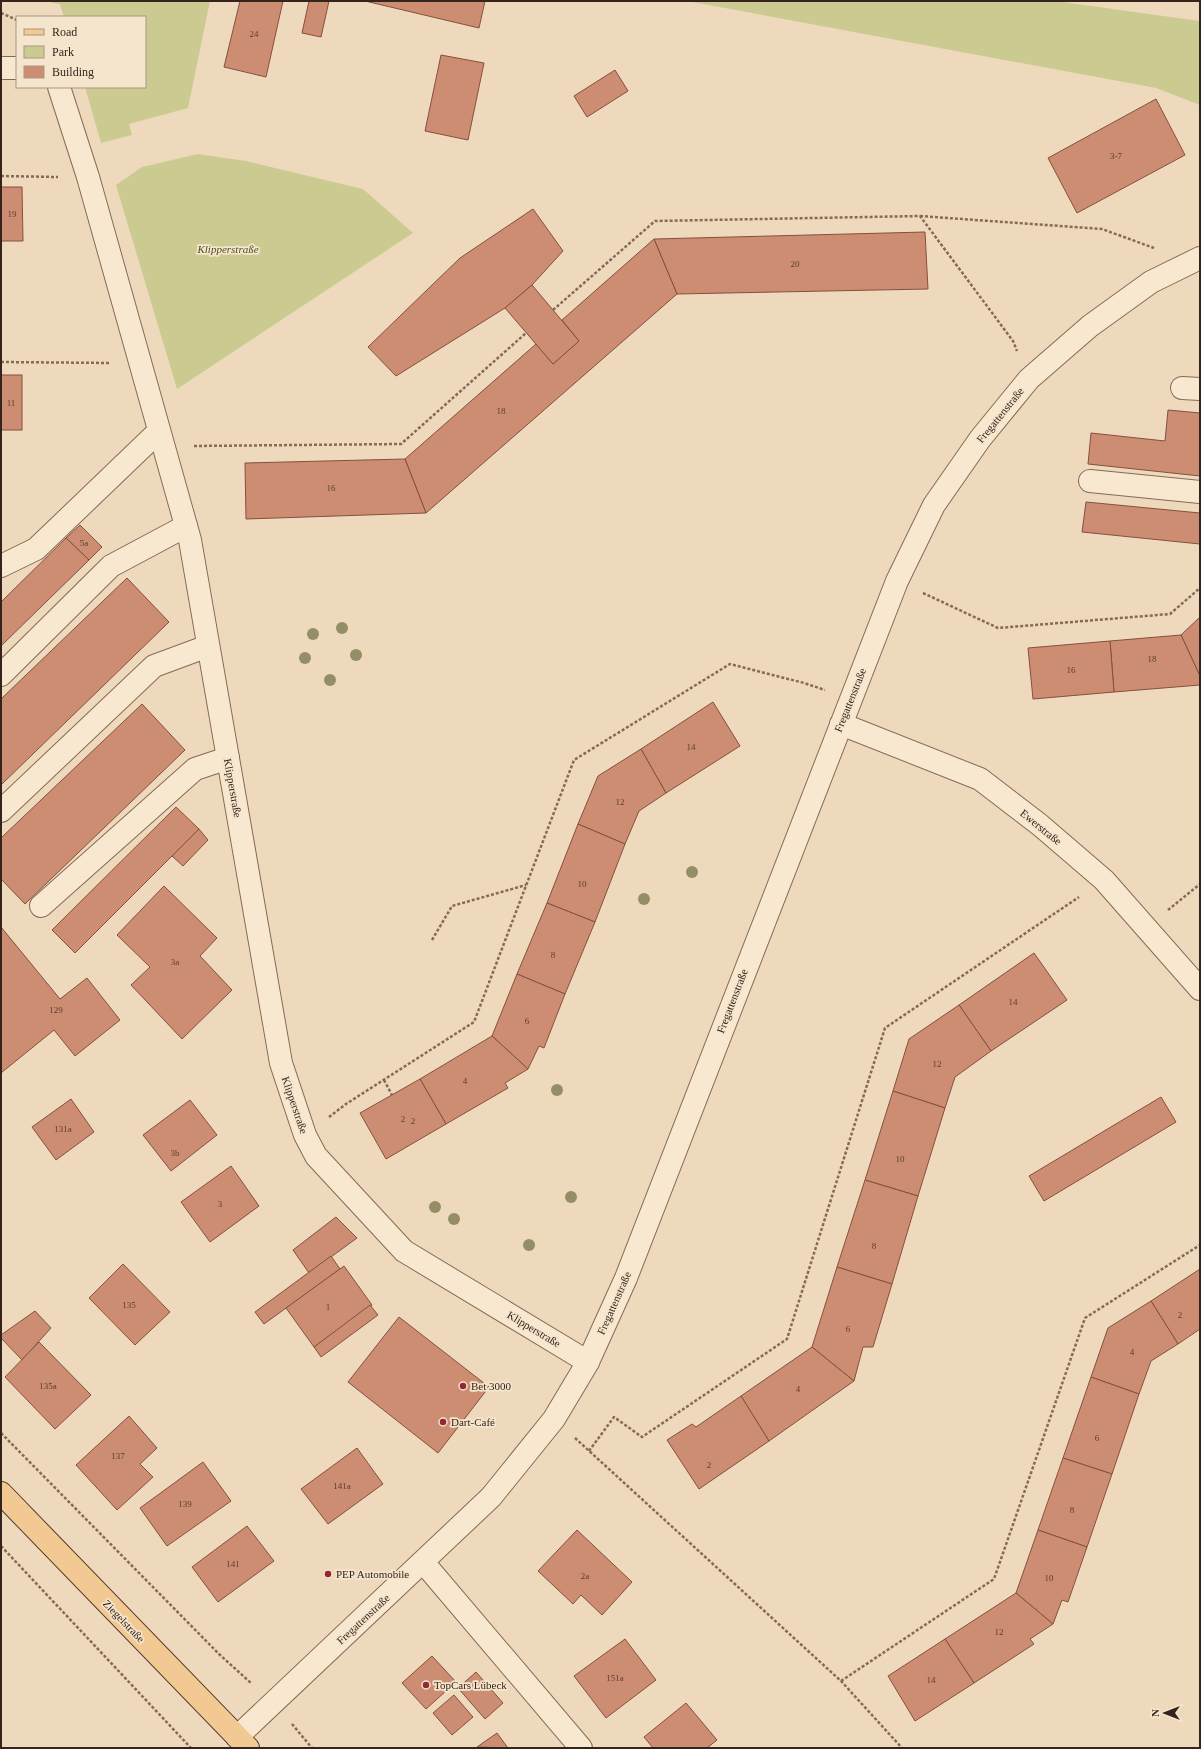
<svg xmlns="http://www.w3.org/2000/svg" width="1201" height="1749" font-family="Georgia,serif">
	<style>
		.green { fill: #cbcb91 }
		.building { fill: #cd8d72; stroke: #85503c }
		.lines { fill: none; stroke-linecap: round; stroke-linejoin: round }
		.minor-casing { stroke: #866a56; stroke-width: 24 }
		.major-casing { stroke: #53392b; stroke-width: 24 }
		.path { stroke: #866a56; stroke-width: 2.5; stroke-dasharray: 3 2; stroke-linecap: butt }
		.minor { stroke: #f9e8d0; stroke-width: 22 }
		.major { stroke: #f3c993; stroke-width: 22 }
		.tree { fill: #948e67 }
		.poi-dot { fill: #952634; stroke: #f5e5cc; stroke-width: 1.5 }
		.labels { text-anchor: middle; stroke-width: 3.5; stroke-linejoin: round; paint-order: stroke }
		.number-label { font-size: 9px; fill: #5b3e31 }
		.park-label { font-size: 11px; font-style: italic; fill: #4b5121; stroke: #f5e5cc }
		.street-label { font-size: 11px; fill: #35241b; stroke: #f5e5cc }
		.poi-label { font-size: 11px; fill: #35241b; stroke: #f5e5cc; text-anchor: start }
	</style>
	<rect width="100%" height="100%" fill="#eed9bd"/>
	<!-- green -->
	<g class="green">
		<path d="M52 1H210L188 108 129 124 132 135 101 143 85 87H145V17H64L60 4 52 3Z"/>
		<path d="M687 1H1055L1200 21V105L1156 88Z"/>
		<path d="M198 154 246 161 363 189 413 233 177 389 116 185 142 167Z"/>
	</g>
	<!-- building -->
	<g class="building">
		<path d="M240 1H283L266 77 224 67Z"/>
		<path d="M309 1H329L321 37 302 33Z"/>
		<path d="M365 1H485L479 28Z"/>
		<path d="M441 55 484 63 468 140 425 131Z"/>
		<path d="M615 70 628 91 587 117 574 96Z"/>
		<path d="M1156 99 1185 155 1077 213 1048 158Z"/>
		<path d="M1 187H22L23 241H1Z"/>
		<path d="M533 209 563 251 532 285 505 308 396 376 368 347 460 258Z"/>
		<path d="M925 232 928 289 677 294 654 239Z"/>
		<path d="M654 239 677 294 426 513 405 459 536 344 553 364 579 341 562 320Z"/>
		<path d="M532 285 579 341 553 364 505 308Z"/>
		<rect x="1" y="375" width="21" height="55"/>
		<path d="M1168 410 1200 413V476L1088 464 1091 433 1165 441Z"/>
		<path d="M405 459 426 513 246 519 245 463Z"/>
		<path d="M1086 502 1200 513V544L1082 532Z"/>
		<path d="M80 525 102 547 89 560 66 538Z"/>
		<path d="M66 538 89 560 1 646V602Z"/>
		<path d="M127 578 169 622 1 785V699Z"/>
		<path d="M1200 617V676L1181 635Z"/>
		<path d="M1181 635 1200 676V685L1114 692 1110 641Z"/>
		<path d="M1110 641 1114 692 1033 699 1028 648Z"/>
		<path d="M713 702 740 746 666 793 641 749Z"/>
		<path d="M142 704 185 750 25 904 1 879V838Z"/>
		<path d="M641 749 666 793 639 811 625 844 578 824 598 776Z"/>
		<path d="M176 807 199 829 75 953 52 930Z"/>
		<path d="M578 824 625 844 595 922 547 903Z"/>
		<path d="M199 829 208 840 183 866 172 856Z"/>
		<path d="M164 886 217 938 200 956 232 990 182 1039 131 985 150 967 117 935Z"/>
		<path d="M547 903 595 922 565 994 517 974Z"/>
		<path d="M1 927 60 999 87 978 120 1020 75 1056 54 1030 1 1073Z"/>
		<path d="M1034 953 1067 1000 991 1051 959 1005Z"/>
		<path d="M517 974 565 994 544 1048 539 1046 528 1069 492 1036Z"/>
		<path d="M959 1005 991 1051 955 1077 945 1108 893 1091 909 1039Z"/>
		<path d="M492 1036 528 1069 505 1083 508 1088 446 1124 420 1079Z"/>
		<path d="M420 1079 446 1124 386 1159 360 1113Z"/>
		<path d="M893 1091 945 1108 918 1196 865 1180Z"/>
		<path d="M1161 1097 1176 1122 1044 1201 1029 1176Z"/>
		<path d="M71 1099 94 1132 56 1160 32 1127Z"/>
		<path d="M190 1100 217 1135 171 1171 143 1135Z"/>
		<path d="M231 1166 259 1206 210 1242 181 1202Z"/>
		<path d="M865 1180 918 1196 892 1284 837 1267Z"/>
		<path d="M336 1217 357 1238 309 1273 293 1250Z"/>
		<path d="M331 1256 340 1269 264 1324 255 1312Z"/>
		<path d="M123 1264 170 1312 135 1345 89 1298Z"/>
		<path d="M344 1266 372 1305 314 1347 286 1308Z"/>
		<path d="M837 1267 892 1284 873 1347H863L854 1381 812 1347Z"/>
		<path d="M1200 1269V1329L1178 1344 1151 1301Z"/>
		<path d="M1151 1301 1178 1344 1151 1361 1139 1394 1091 1377 1108 1328Z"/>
		<path d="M370 1305 378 1315 321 1357 314 1347Z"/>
		<path d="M35 1311 51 1328 22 1360 1 1338V1335Z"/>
		<path d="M399 1317 489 1387 438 1453 348 1382Z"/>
		<path d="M39 1342 91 1395 55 1429 5 1377Z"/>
		<path d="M812 1347 854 1381 769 1441 741 1396Z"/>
		<path d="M1091 1377 1139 1394 1112 1474 1063 1458Z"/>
		<path d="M741 1396 769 1441 699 1489 667 1440 692 1424 696 1427Z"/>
		<path d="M129 1416 157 1448 140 1464 153 1477 117 1510 76 1465Z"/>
		<path d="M357 1448 383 1484 328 1524 301 1489Z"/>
		<path d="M1063 1458 1112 1474 1087 1547 1038 1530Z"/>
		<path d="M203 1462 231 1501 167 1546 140 1508Z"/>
		<path d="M247 1526 274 1561 218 1602 192 1567Z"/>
		<path d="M577 1530 632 1582 602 1615 581 1595 573 1604 538 1571Z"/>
		<path d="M1038 1530 1087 1547 1068 1602 1062 1600 1053 1624 1016 1593Z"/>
		<path d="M1016 1593 1053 1624 1030 1639 1034 1644 974 1683 945 1639Z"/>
		<path d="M625 1639 656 1680 606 1718 574 1676Z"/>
		<path d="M945 1639 974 1683 915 1721 888 1676Z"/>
		<path d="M432 1656 456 1682 426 1709 402 1683Z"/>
		<path d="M476 1672 503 1703 485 1719 458 1688Z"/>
		<path d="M454 1695 473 1717 452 1735 433 1713Z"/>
		<path d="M686 1703 717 1740 707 1748H653L644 1737Z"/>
		<path d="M497 1733 508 1748 477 1747Z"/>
	</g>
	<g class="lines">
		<!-- minor casing -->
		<g class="minor-casing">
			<g id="minor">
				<path d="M1 68H17"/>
				<path d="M59 87 88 177 190 540 281 1063 305 1135 316 1156 404 1251 588 1362"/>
				<path d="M1182 388 1200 389"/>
				<path d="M1090 481 1200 492"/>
				<path d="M1 566 36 549 159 431"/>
				<path d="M1 675 111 566 186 526"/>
				<path d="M841 724 980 779 1040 825 1104 880 1200 989"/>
				<path d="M1 811 154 666 208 646"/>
				<path d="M41 906 195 769 228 758"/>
				<path d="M423 1562 581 1748"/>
				<path d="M237 1737 491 1497 554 1419 588 1362 626 1278 897 581 934 505 980 439 1029 379 1090 326 1151 282 1200 258"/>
			</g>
		</g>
		<!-- major casing -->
		<g class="major-casing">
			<path id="major" d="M1 1493 248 1748"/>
		</g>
		<!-- path -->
		<g class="path">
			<path d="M1 13 17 20"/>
			<path d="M1 176 58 177"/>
			<path d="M920 216 1102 229 1154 248"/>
			<path d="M553 310 655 221 920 216 1013 341 1017 351"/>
			<path d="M1 362 110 363"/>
			<path d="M194 446 401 444 526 333"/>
			<path d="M923 593 998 628 1170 614 1200 588"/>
			<path d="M1168 910 1200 884"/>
			<path d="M432 940 452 906 526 885"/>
			<path d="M384 1080 392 1095"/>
			<path d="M329 1117 346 1104 474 1022 574 760 730 664 804 683 825 690"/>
			<path d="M1 1433 219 1654 252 1684"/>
			<path d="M575 1438 841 1681 902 1748"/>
			<path d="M589 1451 614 1417 642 1437 787 1339 885 1028 1079 897"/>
			<path d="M1 1546 191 1748"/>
			<path d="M841 1681 994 1579 1085 1318 1200 1245"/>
			<path d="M292 1724 312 1748"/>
		</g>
		<!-- minor -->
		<use href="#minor" class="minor"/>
		<!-- major -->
		<use href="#major" class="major"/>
	</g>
	<!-- trees -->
	<g class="tree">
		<circle cx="342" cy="628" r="6"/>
		<circle cx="313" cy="634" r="6"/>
		<circle cx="356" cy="655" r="6"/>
		<circle cx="305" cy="658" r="6"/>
		<circle cx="330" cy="680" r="6"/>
		<circle cx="692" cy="872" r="6"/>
		<circle cx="644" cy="899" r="6"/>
		<circle cx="557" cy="1090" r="6"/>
		<circle cx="571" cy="1197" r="6"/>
		<circle cx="435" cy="1207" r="6"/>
		<circle cx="454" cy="1219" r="6"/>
		<circle cx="529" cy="1245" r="6"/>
	</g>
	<!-- markers -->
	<g class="poi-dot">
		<circle cx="463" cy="1386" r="4"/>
		<circle cx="443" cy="1422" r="4"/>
		<circle cx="328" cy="1574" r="4"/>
		<circle cx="426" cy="1685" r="4"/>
	</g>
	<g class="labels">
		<!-- number labels -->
		<g class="number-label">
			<text x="254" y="37">24</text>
			<text x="1116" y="159">3-7</text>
			<text x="12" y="217">19</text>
			<text x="795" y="267">20</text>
			<text x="11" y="406">11</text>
			<text x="501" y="414">18</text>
			<text x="331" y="491">16</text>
			<text x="84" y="546">5a</text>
			<text x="1152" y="662">18</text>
			<text x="1071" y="673">16</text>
			<text x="691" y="750">14</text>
			<text x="620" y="805">12</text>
			<text x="582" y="887">10</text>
			<text x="553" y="958">8</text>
			<text x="175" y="965">3a</text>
			<text x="1013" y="1005">14</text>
			<text x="56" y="1013">129</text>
			<text x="527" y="1024">6</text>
			<text x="937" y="1067">12</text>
			<text x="465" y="1084">4</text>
			<text x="403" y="1122">2</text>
			<text x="413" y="1124">2</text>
			<text x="63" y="1132">131a</text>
			<text x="175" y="1156">3b</text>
			<text x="900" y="1162">10</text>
			<text x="220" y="1207">3</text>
			<text x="874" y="1249">8</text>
			<text x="129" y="1308">135</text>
			<text x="328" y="1310">1</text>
			<text x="1180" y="1318">2</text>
			<text x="848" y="1332">6</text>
			<text x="1132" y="1355">4</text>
			<text x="48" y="1389">135a</text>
			<text x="798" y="1392">4</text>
			<text x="1097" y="1441">6</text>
			<text x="118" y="1459">137</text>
			<text x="709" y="1468">2</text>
			<text x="342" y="1489">141a</text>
			<text x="185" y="1507">139</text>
			<text x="1072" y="1513">8</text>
			<text x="233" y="1567">141</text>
			<text x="585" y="1579">2a</text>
			<text x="1049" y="1581">10</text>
			<text x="999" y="1635">12</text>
			<text x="615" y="1681">151a</text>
			<text x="931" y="1683">14</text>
		</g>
		<!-- park labels -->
		<g class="park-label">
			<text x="228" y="253">Klipperstraße</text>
		</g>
		<!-- street labels -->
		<g class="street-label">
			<text transform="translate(1000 415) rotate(-51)" y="4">Fregattenstraße</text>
			<text transform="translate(850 700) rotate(-68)" y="4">Fregattenstraße</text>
			<text transform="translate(233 788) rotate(80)" y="4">Klipperstraße</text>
			<text transform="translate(1041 827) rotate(39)" y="4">Ewerstraße</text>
			<text transform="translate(732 1001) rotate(-69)" y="4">Fregattenstraße</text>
			<text transform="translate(295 1105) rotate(71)" y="4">Klipperstraße</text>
			<text transform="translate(614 1303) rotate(-66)" y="4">Fregattenstraße</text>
			<text transform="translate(534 1329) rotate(31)" y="4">Klipperstraße</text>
			<text transform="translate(363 1619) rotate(-43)" y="4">Fregattenstraße</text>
			<text transform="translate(124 1621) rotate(46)" y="4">Ziegelstraße</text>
		</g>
		<!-- poi labels -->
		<g class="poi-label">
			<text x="471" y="1390">Bet 3000</text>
			<text x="451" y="1426">Dart-Café</text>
			<text x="336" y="1578">PEP Automobile</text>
			<text x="434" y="1689">TopCars Lübeck</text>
		</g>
	</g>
	<!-- border -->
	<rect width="1201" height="1749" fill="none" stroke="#35241b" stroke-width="4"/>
	<!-- legend -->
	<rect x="16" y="16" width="130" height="72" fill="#f5e5cc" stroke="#a89885"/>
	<rect x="24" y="29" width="20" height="6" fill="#f3c993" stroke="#a89885"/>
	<text x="52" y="36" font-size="12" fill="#35241b">Road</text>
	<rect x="24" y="46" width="20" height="12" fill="#cbcb91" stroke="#a89885"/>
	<text x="52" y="56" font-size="12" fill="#35241b">Park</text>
	<rect x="24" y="66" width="20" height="12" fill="#cd8d72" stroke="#a89885"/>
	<text x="52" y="76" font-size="12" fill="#35241b">Building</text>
	<!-- north arrow -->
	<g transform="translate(1165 1713) rotate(270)" stroke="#f5e5cc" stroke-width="3" paint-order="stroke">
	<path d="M0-3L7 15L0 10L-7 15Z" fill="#35241b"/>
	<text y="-6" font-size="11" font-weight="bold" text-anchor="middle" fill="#35241b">N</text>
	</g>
</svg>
